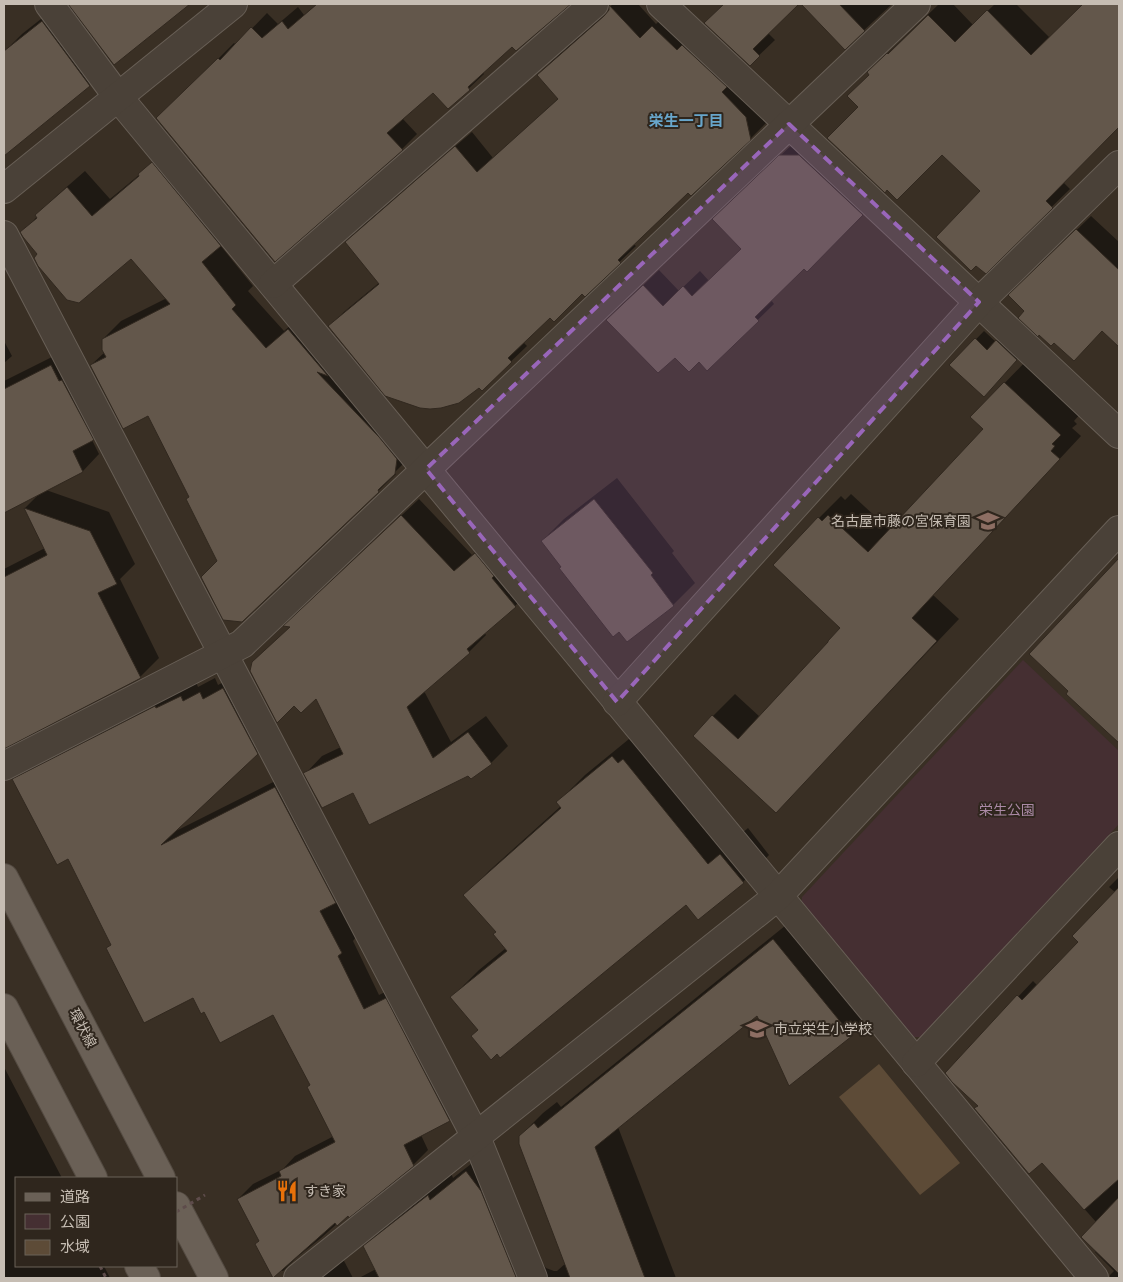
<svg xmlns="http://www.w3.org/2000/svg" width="1123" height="1282" font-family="'Sofia Sans Condensed','Noto Sans JP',sans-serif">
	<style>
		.green { fill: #452f32 }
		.water { fill: #5d4b37 }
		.shadow { fill: #0007 }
		.building { fill: #63574b; stroke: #31281f }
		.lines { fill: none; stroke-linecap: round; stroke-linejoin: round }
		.minor-casing { stroke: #685f56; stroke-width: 30 }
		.tertiary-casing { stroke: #685f56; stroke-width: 30 }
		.primary-casing { stroke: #534a41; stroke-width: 30 }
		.path { stroke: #5e4c4b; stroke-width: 3; stroke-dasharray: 4 4; stroke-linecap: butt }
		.minor { stroke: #4a4138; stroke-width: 28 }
		.tertiary { stroke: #4a4138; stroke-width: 28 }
		.primary { stroke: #6a6056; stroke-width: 28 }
		.path-bridge { stroke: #5e4c4b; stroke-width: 3; stroke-dasharray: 4 4; stroke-linecap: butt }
		.marked { fill: #9966ba; fill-opacity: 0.2; stroke: #9966ba; stroke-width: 4; stroke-dasharray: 10 6; stroke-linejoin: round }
		.labels { text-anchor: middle; stroke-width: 4; stroke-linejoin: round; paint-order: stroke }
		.poi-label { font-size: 14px; fill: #c6bdb3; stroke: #2f261d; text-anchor: start }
		.park-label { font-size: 14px; fill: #aa89a5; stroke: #2f261d }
		.street-label { font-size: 14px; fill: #c6bdb3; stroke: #2f261d }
		.neighbourhood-label { font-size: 15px; font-weight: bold; fill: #68a6cb; stroke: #2f261d }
	</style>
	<rect width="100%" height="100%" fill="#392f24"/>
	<!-- green -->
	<path class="green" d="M1023 660 1119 751V824L921 1037H908L802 907V897Z"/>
	<!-- water -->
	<path class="water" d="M879 1064 960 1163 920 1195 839 1097Z"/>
	<!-- shadow -->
	<g class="shadow">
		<path d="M60 4 110 64 89 85 4 154V52L22 34Z"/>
		<path d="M70 4H188L114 63Z"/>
		<path d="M317 4H569L516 50 512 46 483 72 484 74 448 108 433 91 402 118 417 134 402 149 158 119 234 43 236 45 267 13 278 24 298 7 304 15Z"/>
		<path d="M612 4H638L656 24 669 11 761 101 766 123 750 139 688 191 633 244 636 246 585 295 582 292 550 316 523 342 527 346 482 389 479 386 329 326 345 311 380 282 347 242 362 226 472 132 493 158 559 98 539 75 554 59 609 11Z"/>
		<path d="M725 4H797L768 33 775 40 750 64 706 23Z"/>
		<path d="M803 4H892L845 48Z"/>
		<path d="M939 4H953L973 25 995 4H1016L1050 38 1085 4H1119V126L1063 182 1070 189 985 272 982 191 942 154 860 107 871 74 887 54Z"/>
		<path d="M797 140 878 198 823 255 804 268 771 300 774 304 707 369 699 360 624 304 659 270 679 291 700 271 709 281 742 249 730 203Z"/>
		<path d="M157 157 238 228 220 245 253 286 248 291 284 331 306 312 412 455 394 473 396 474 378 491 218 561 190 496 149 415 91 365 105 352 103 339 121 321 167 298 131 257 39 254 22 233 54 198 85 171 110 199 139 175Z"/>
		<path d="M1091 216 1119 242V346L1103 330 1026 311 1010 295Z"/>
		<path d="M984 331 996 342 1005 333 1024 351 992 387 951 365Z"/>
		<path d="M4 341 12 356 4 363Z"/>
		<path d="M68 349 110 423 92 440 99 454 83 471 46 490 109 512 135 564 120 579 159 658 140 677 4 747V569L45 548 25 508 39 494 6 510 4 506V381Z"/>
		<path d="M1027 360 1082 412 1074 421 1077 424 1072 428 1081 436 933 595 959 619 776 811 713 716 735 694 760 717 842 628 819 518 841 496 845 500 851 494 890 530 985 429 972 417Z"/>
		<path d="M617 478 674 551 672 553 695 583 673 605 542 541 564 519Z"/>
		<path d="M419 499 472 555 493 537 532 589 515 606 484 632 486 635 469 652 424 691 451 742 486 716 508 746 491 763 468 774H305L322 756 341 747 291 626 302 609Z"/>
		<path d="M1119 558V742L1067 694 1070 691 1030 654Z"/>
		<path d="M239 674 272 738 174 832 291 773 356 937 353 941 379 995 401 984 464 1105 449 1120 421 1135 428 1150 413 1165 348 1214 321 1238 296 1258 283 1271 269 1268 260 1241 238 1199 253 1184 283 1169 295 1156 334 1136 311 1085 274 1013 205 1011 194 996 108 948 112 944 69 858 15 779 30 764 196 682 198 687 215 678 218 685Z"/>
		<path d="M640 730 735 839 748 828 769 855 743 882 687 903 479 1030 452 997 479 970 506 948 498 931 465 895 491 869 561 806 558 802 585 775Z"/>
		<path d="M1119 877V1278H1110V1275L1114 1271 1095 1252 1097 1250 1096 1222 1042 1161 979 1105 946 1073 1033 981 1038 986 1080 942 1116 893 1109 887Z"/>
		<path d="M796 917 873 1012 851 1035 757 1014 618 1127 676 1278H359L376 1269 365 1246 387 1224 451 1173 453 1178 489 1150 541 1261 546 1268 554 1271H557L566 1263 520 1136 543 1113 557 1102 561 1107Z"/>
		<path d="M4 1067 62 1178H16V1266H104L110 1278H4Z"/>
		<path d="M343 1259 353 1278H315Z"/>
	</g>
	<!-- building -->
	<g class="building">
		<path d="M68 4H190L114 65Z"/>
		<path d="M317 4H571L516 51 512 47 468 87 470 90 448 109 433 93 387 133 403 150 275 262 156 118 218 58 220 60 251 27 262 38 282 21 288 29Z"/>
		<path d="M724 4H799L753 49 760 56 750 66 704 23Z"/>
		<path d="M801 4H839L865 31 845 50Z"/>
		<path d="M1083 4H1119V127L1046 201 1053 208 986 274 976 266 971 271 936 237 980 191 942 155 897 200 887 190 885 193 827 138 858 107 847 96 869 75 867 72 887 53 888 54 928 15 955 42 987 10 1031 55Z"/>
		<path d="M609 5 640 38 652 26 677 50 682 45 727 87 722 92 746 117 751 140 691 196 688 193 618 260 621 263 585 297 582 294 554 322 550 318 508 358 512 362 482 391 479 388 459 403 441 408 430 409 420 408 385 396 328 326 379 284 345 242 455 146 477 172 558 99 537 75 604 16 609 10Z"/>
		<path d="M42 21 90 86 4 156V51Z"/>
		<path d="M779 155H799L863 215 807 272 804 269 755 317 759 321 707 371 699 362 689 372 675 358 658 373 606 320 643 285 663 306 683 286 692 296 741 249 712 219Z"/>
		<path d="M152 162 221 246 202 262 236 305 232 309 266 348 288 329 328 376 317 372 379 437 397 459 395 474 378 490 379 492 242 622 223 620 201 577 217 561 186 499 189 497 148 416 123 429 90 365 106 357 102 350V339L170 304 131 259 79 303 67 300 38 266 34 258 37 254 23 237 20 232 37 218 35 215 67 187 92 216 139 176 138 174Z"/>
		<path d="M1076 229 1119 270V347L1102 331 1074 361 1054 343 1051 346 1039 335 1038 337 1018 318 1024 311 1008 295Z"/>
		<path d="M975 338 987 350 996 340 1017 360 984 397 949 365Z"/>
		<path d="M51 365 59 381 62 380 94 440 73 451 83 472 4 513V389Z"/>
		<path d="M1004 382 1061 435 1052 444 1055 446 1051 451 1060 459 912 618 937 641 776 813 693 736 712 715 738 739 828 642V641L840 628 773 565 818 517 822 521 828 515 868 552 983 429 970 417Z"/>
		<path d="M594 499 653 573 651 575 674 606 627 642 619 632 613 637 559 568 561 567 541 541Z"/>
		<path d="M24 508 90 531 117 584 98 593 141 678 4 749V577L47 555Z"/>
		<path d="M401 515 454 571 475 553 494 576 492 578 516 607 467 649 470 653 407 707 433 758 468 732 492 764 471 779 468 776 369 825 353 793 322 808 303 773 343 754 316 699 301 713 294 706 277 723 250 671 252 662 290 627 283 626Z"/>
		<path d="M1119 558V743L1066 694 1068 691 1029 654Z"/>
		<path d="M223 688 258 754 161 845 275 787 336 903 320 911 342 953 338 956 364 1009 386 998 450 1121 404 1145 414 1166 349 1218 348 1216 337 1226 335 1223 273 1278 255 1244 259 1241 237 1199 281 1176 279 1171 335 1142 307 1087 310 1085 273 1015 220 1043 204 1012 201 1014 193 998 144 1023 106 948 111 945 68 859 57 865 12 779 155 706 156 708 181 696 183 701 200 692 203 699Z"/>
		<path d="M612 756 618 763 623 759 708 864 720 854 744 883 698 920 686 905 500 1058 497 1054 491 1060 471 1036 478 1030 450 997 507 951 493 934 496 932 463 895 561 808 556 802Z"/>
		<path d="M1119 887V1179L1084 1210 1042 1163 1029 1174 974 1108 978 1106 952 1082 945 1073 1017 995 1022 1000 1078 942 1072 936Z"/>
		<path d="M773 939 852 1036 789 1086 757 1016 595 1147 645 1278H570L519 1144V1136L534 1123 538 1128Z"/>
		<path d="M466 1171 481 1191 516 1277 514 1278H379L363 1246 428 1195 430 1200Z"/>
		<path d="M1119 1197V1274L1081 1237Z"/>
	</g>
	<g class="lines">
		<!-- minor casing -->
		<g class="minor-casing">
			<g id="minor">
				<path d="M49 4 118 97 1094 1278"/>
				<path d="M661 4 1119 434"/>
				<path d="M4 235 476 1137 533 1278"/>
				<path d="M273 284 594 4"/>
				<path d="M617 702 979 302 1119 165"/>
				<path d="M4 766 242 644 916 4"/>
				<path d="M916 1063 1119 846"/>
				<path d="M298 1278 778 896 1119 530"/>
			</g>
		</g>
		<!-- tertiary casing -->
		<g class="tertiary-casing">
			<path id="tertiary" d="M4 189 233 4"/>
		</g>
		<!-- primary casing -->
		<g class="primary-casing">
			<g id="primary">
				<path d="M4 878 161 1178"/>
				<path d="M4 1008 93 1178"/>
				<path d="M176 1206 214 1278"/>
				<path d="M139 1266 146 1278"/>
			</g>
		</g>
		<!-- path -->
		<path class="path" d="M100 1266 106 1278"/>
		<!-- minor -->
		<use href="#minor" class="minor"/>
		<!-- tertiary -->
		<use href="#tertiary" class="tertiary"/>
		<!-- primary -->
		<use href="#primary" class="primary"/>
		<!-- path-bridge -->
		<path class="path-bridge" d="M176 1212 205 1195"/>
	</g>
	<!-- marked area -->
	<path class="marked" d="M789 124 979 302 617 702 426 469Z"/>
	<!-- icons -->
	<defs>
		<g id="school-bare" transform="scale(1.725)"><path d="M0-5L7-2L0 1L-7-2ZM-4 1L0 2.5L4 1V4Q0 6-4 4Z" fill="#8d6e63" stroke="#2f261d" stroke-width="2.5" paint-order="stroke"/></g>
		<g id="restaurant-bare" transform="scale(1.725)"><path d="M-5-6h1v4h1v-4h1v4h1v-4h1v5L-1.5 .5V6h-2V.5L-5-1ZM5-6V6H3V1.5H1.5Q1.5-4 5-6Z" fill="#e8710a" stroke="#2f261d" stroke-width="2.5" paint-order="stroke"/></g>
	</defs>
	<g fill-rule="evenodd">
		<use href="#school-bare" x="988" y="521"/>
		<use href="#school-bare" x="757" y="1029"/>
		<use href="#restaurant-bare" x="287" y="1191"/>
	</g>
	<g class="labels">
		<!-- poi labels -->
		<g class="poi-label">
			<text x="971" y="526" text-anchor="end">名古屋市藤の宮保育園</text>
			<text x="774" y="1034">市立栄生小学校</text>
			<text x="304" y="1196">すき家</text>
		</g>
		<!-- park labels -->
		<g class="park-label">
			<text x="1007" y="815">栄生公園</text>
		</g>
		<!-- street labels -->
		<g class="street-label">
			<text transform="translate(83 1028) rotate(62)" y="5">環状線</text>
		</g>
		<!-- neighbourhood labels -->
		<g class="neighbourhood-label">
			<text x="686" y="126">栄生一丁目</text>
		</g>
	</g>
	<!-- border -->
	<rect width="1123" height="1282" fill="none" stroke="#c6bdb3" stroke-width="10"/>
	<!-- legend -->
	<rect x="15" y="1177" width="162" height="90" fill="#2f261d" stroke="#6b6259"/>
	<rect x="25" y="1193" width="25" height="8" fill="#6a6056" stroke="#6b6259"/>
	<text x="60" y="1202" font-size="15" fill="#c6bdb3">道路</text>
	<rect x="25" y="1214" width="25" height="15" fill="#452f32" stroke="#6b6259"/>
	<text x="60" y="1227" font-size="15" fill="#c6bdb3">公園</text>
	<rect x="25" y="1240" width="25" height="15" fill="#5d4b37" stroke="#6b6259"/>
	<text x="60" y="1252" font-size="15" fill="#c6bdb3">水域</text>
</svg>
